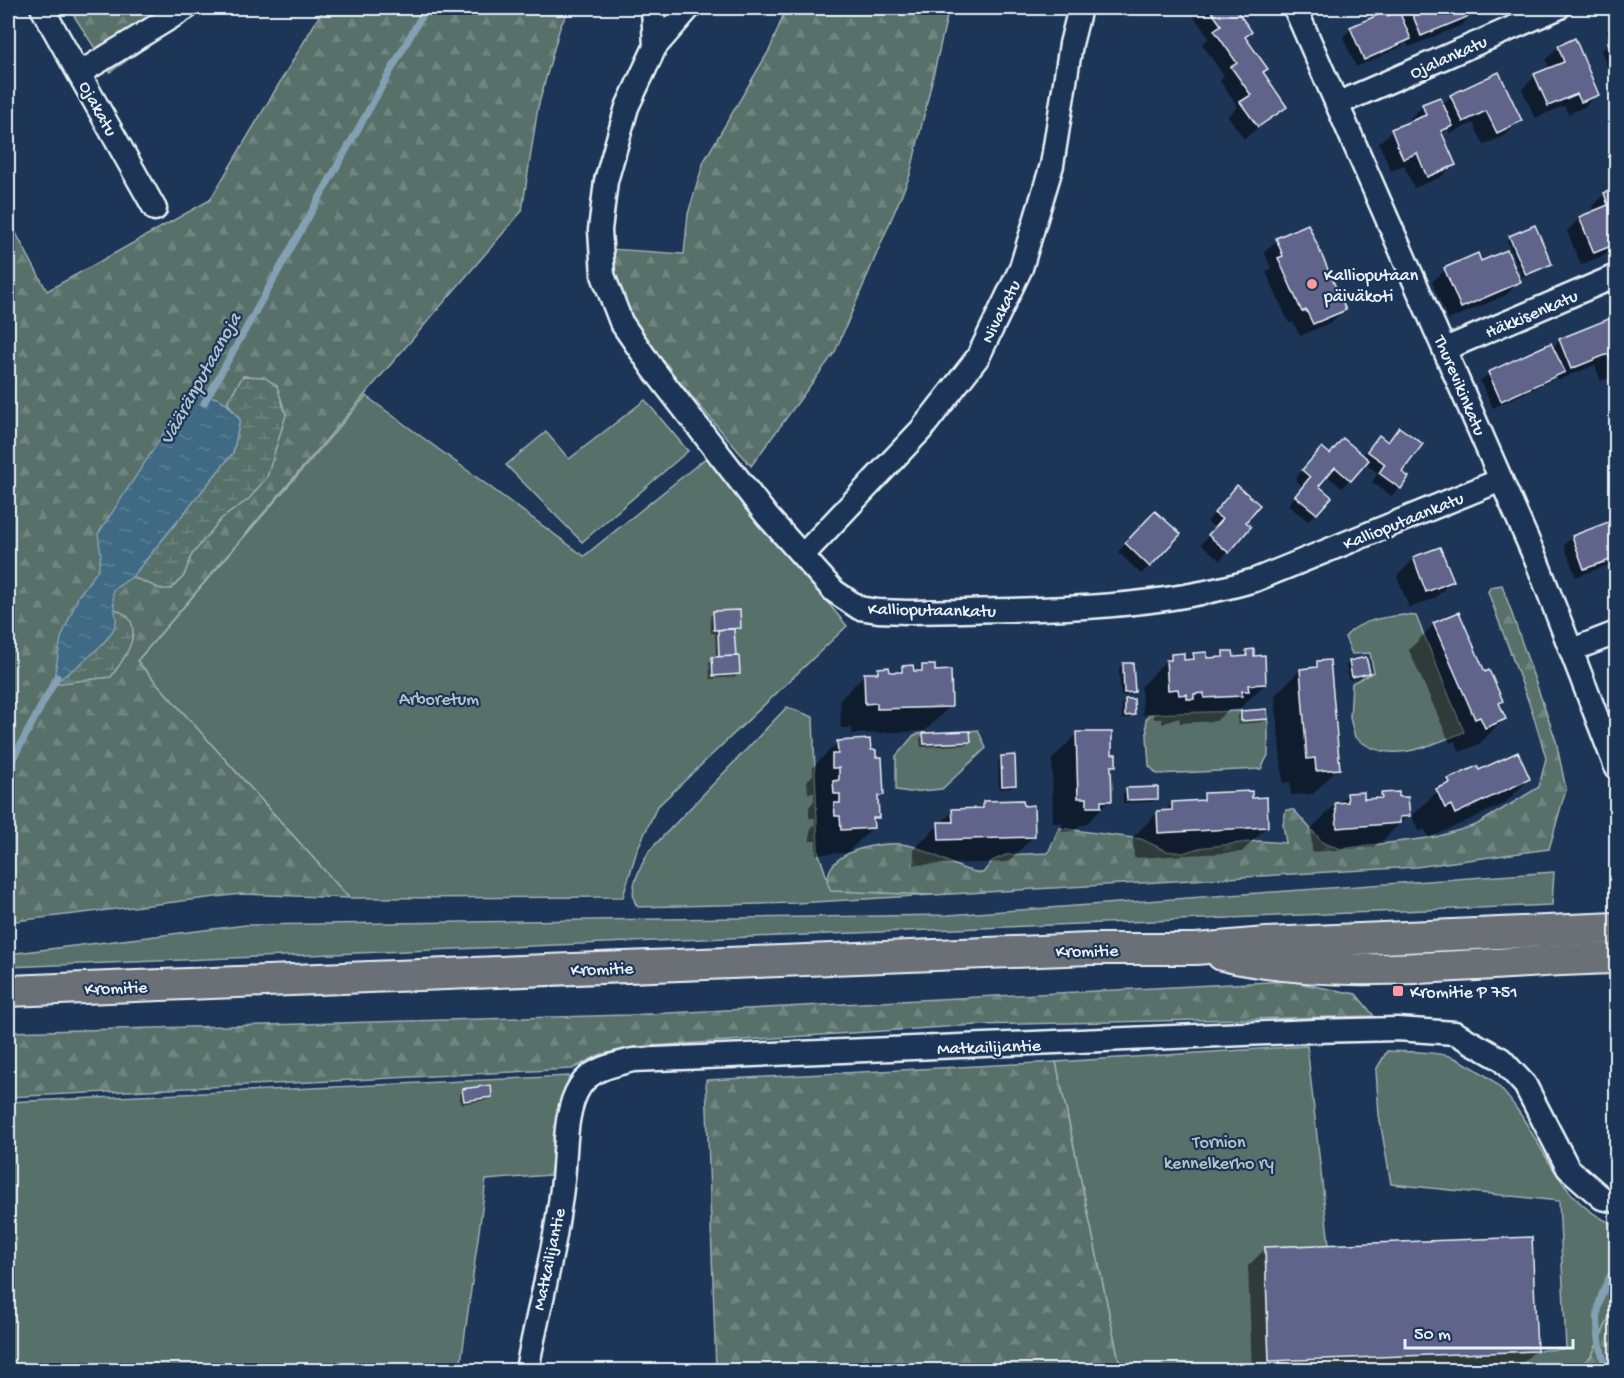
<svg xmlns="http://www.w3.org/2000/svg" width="1624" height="1378" font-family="'Gochi Hand',sans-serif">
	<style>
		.green { fill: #596f6a; stroke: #a0b0b1; stroke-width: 1.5 }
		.forest { fill: url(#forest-firs); stroke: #a0b0b1; stroke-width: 1.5 }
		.wetland { fill: url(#wetland-marsh); stroke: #a0b0b1; stroke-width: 1.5 }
		.water { fill: url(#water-ripples); stroke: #83a1b2; stroke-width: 1.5 }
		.shadow { fill: #0007 }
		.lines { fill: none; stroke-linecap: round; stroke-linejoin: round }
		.stream { stroke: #83a1b2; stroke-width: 7 }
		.building { fill: #60648a; stroke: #e8f1f8; stroke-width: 1.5 }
		.minor-casing { stroke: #e8f1f8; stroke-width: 27 }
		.major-casing { stroke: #e8f1f8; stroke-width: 34 }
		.minor { stroke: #1d3557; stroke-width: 22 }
		.major { stroke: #6b6f75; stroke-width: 30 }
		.poi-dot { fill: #ff9aa2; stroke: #1d3557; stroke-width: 2 }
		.labels { text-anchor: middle; stroke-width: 4.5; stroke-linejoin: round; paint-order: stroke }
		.street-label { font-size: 18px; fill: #e8f1f8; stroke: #1d3557 }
		.poi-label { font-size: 18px; fill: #e8f1f8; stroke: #1d3557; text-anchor: start }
		.park-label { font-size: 18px; fill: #b6c4c6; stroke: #1d3557 }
		.water-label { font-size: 20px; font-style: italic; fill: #adc2cf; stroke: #1d3557 }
	</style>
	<defs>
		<pattern id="forest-firs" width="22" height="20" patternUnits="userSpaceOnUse" patternTransform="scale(1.5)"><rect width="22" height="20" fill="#596f6a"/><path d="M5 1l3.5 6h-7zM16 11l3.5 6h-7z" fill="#718480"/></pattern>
		<pattern id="wetland-marsh" width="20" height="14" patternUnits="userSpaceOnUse" patternTransform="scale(1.5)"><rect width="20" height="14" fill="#596f6a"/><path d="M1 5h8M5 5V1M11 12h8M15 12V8" fill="none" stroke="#718480"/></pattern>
		<pattern id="water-ripples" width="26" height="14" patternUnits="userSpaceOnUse" patternTransform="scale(1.5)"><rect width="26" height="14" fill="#3f6b83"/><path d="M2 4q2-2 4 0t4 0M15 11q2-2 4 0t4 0" fill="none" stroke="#5b8195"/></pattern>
	</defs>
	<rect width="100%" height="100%" fill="#1d3557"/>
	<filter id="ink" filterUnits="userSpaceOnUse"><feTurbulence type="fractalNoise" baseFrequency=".0167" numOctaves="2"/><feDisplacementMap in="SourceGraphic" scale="12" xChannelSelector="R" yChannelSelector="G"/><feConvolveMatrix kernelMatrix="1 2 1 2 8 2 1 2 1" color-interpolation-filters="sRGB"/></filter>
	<g filter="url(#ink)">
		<!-- green -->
		<g class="green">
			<path d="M366 396 584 556 707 457 847 626 657 807 637 850 623 897 349 898 137 661Z"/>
			<path d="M645 400 688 451 582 542 506 465 546 432 569 459Z"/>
			<path d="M1404 615 1416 616 1464 732C1428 746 1389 767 1355 737L1350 718 1352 683 1374 672 1370 653 1352 654 1345 637C1359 620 1384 617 1404 615Z"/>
			<path d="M787 707 813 717 818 851 831 890 933 895 797 903 638 907C625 892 642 865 649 851Z"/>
			<path d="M1241 711V721L1268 719V755L1261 769 1157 774 1149 766 1146 720 1149 714Z"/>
			<path d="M978 730 986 748 942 789 910 792 896 790V756L914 735 923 733 924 744 970 742V731Z"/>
			<path d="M1554 872 1552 905 8 967V954L246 925 948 915Z"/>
			<path d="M1307 1046 1329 1245 1265 1247 1269 1361 1566 1349 1559 1201 1391 1184 1379 1115 1376 1070 1387 1051C1405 1052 1440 1051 1455 1058 1467 1064 1484 1073 1494 1082 1541 1126 1551 1201 1616 1225V1303L1592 1355 1577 1370H1121L1056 1062Z"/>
			<path d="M569 1076 550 1175 486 1180 460 1370H8V1102Z"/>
		</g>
		<!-- forest -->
		<g class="forest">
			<path d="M69 8H204L110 72Z"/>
			<path d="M324 8H570L560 27 538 107 522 211 137 661 349 898 241 894 8 922V218L47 291 210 200Z"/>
			<path d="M786 8H949L910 175 835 352 751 466 672 373 653 384 596 248 684 254 688 214 704 161 770 49Z"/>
			<path d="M1502 585 1556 741 1566 789 1549 849 1416 867 933 895 831 891 827 882C828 876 829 869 833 865 848 847 886 841 908 845 934 851 956 871 983 873L992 861 1006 855 1048 853 1059 828 1141 839 1166 851 1183 853 1199 848 1258 841 1286 843 1283 824 1286 810H1294L1323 843 1341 849 1436 837 1476 825 1539 787 1546 758 1532 711 1488 592 1490 587Z"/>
			<path d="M1288 981 1356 994 1374 1016 976 1025 635 1047 599 1055 572 1069 8 1097V1032L629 1015Z"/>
			<path d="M1056 1062 1121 1370H716L706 1080Z"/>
			<path d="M1616 1303V1370H1577L1592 1355Z"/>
		</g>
		<!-- wetland -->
		<g class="wetland">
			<path d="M243 376 264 377 277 386 286 415 267 477 249 499 221 519 191 556 184 576 171 589H161L132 577 233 453 240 420 227 402Z"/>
			<path d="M112 607C116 610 124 613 128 617 143 634 121 664 111 677L53 684C72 670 127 634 112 607Z"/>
		</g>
		<!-- water -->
		<path class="water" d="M197 395C220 395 227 402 240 420L233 453 132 577 113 590C112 602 117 615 116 622 112 643 70 672 53 684L61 638 79 595 98 570 101 555 98 534 183 404Z"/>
		<!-- shadow -->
		<g class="shadow">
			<path d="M1188 8H1234L1250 31 1244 38 1261 73 1285 106 1244 139 1228 116 1238 107 1220 81 1224 76 1202 44 1209 38Z"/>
			<path d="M1410 8H1500L1476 18 1474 13 1462 25 1409 47 1406 42 1401 47 1356 67 1343 37 1351 29 1386 18H1400Z"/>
			<path d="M1616 22V87L1601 51 1611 42 1606 31Z"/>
			<path d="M1558 47 1597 94 1584 107 1568 114 1564 106 1535 118 1522 89 1535 76 1550 70 1546 60Z"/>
			<path d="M1451 96 1520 121 1507 134 1484 145 1473 123 1450 134 1448 129 1441 135 1454 164 1441 177 1414 188 1404 165 1391 171 1379 143 1392 131 1412 122 1410 118 1423 106 1442 105Z"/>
			<path d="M1616 190V250L1581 265 1567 231 1580 218 1594 213 1592 207 1604 195Z"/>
			<path d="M1510 237 1550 263 1522 277 1507 241Z"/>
			<path d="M1277 240 1344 310 1331 322 1300 336 1293 322 1289 323 1266 272 1271 268 1264 252Z"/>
			<path d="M1478 255 1481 263 1519 282 1506 295 1448 320 1432 282 1445 270Z"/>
			<path d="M1616 317V375L1601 381 1595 365 1558 380 1557 377 1493 408 1480 381 1489 373 1552 348 1560 340Z"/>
			<path d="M1399 429 1400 488 1391 496 1372 482 1378 473 1364 463 1342 488 1326 475 1317 487 1316 513 1308 521 1288 505 1303 487 1295 479 1313 457 1362 456 1379 437 1387 443Z"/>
			<path d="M1229 495 1249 527 1220 560 1201 544 1215 528 1207 522Z"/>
			<path d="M1155 513 1149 566 1141 574 1118 552Z"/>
			<path d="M1616 521V562L1576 577 1564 545 1572 537Z"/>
			<path d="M1414 559 1452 581 1435 598 1409 608 1397 576Z"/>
			<path d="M713 613 739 628 733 632 739 674 735 677 710 679 709 662 716 658 715 633H711L710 617Z"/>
			<path d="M1434 624 1498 704 1505 718 1479 744 1460 752 1455 741 1450 743 1409 650Z"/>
			<path d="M1247 651 1253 657 1265 684 1239 709 1228 710 1216 721 1180 723 1179 718 1162 724V719H1154V714L1143 715 1141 687 1171 655 1183 661H1187L1194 654 1206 660 1217 659 1223 653 1232 658H1240Z"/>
			<path d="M1349 662 1368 673 1364 676 1349 680 1346 666Z"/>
			<path d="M1317 663 1338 768 1313 794 1291 795 1290 782 1283 783 1275 695 1300 670 1311 669Z"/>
			<path d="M1123 665 1134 691 1130 695 1121 696 1119 668Z"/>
			<path d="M903 667 913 673 922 667 933 672 950 706 925 731 852 734V728H841L840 700 865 674H874L879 669 896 673Z"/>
			<path d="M1125 701 1133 714 1130 718 1122 719V705Z"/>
			<path d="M1241 712 1266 719 1263 722 1238 724V716Z"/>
			<path d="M1111 733 1114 765 1109 770 1110 800 1085 825H1081L1074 831 1062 832V823H1053L1052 759 1077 734Z"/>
			<path d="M924 734 969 742 965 745 921 747 920 738Z"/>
			<path d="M838 742 869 752 882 795 876 801 877 817 872 822V828L847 853 816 854V841H810V830L815 824V818H809V807L814 801V793H808L807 781 813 775V767Z"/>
			<path d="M1001 757 1015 784 1011 788 999 789 998 761Z"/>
			<path d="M1479 772 1529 779 1504 804 1429 838 1425 829 1419 832 1412 816 1449 780Z"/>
			<path d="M1127 789 1156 798 1153 802 1123 803V793Z"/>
			<path d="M1382 794 1398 799 1408 815 1383 840 1373 847 1312 852 1311 829 1336 804 1347 795 1363 801 1377 800Z"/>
			<path d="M1204 795 1251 800 1267 826 1242 852 1134 858 1133 837 1158 812H1164L1172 803 1197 802Z"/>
			<path d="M984 803 1033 837 1008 862 914 865V849L953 811 977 810Z"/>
			<path d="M463 1091 491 1096 487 1100 461 1104 459 1095Z"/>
			<path d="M1265 1249 1536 1350 1518 1367 1436 1370H1252L1248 1266Z"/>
		</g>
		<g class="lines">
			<!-- stream -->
			<g class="stream">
				<path d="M204 403 426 8"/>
				<path d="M8 768 57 677"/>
				<path d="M1606 1370C1595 1328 1591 1304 1616 1267"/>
			</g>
		</g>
		<!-- building -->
		<g class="building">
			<path d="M1209 8H1235L1252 32 1245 37 1268 69 1263 72 1287 107 1258 127 1240 102 1251 95 1231 67 1237 63 1214 30 1221 25Z"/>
			<path d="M1410 8H1474L1477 13 1421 36Z"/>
			<path d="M1399 11 1411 39 1364 60 1350 27 1385 12 1387 16Z"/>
			<path d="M1575 38 1599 95 1581 102 1577 94 1548 106 1534 74 1564 62 1558 46Z"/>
			<path d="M1616 38V61L1608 42Z"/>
			<path d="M1499 72 1522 121 1497 133 1486 111 1463 122 1450 95Z"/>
			<path d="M1440 97 1453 126 1441 131 1456 165 1427 177 1417 153 1403 159 1391 129 1426 115 1422 104Z"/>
			<path d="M1616 188V244L1594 253 1579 217 1608 205 1604 193Z"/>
			<path d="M1308 224 1346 310 1313 324 1306 310 1302 312 1278 258 1283 256 1276 238Z"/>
			<path d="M1535 225 1552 264 1526 275 1509 236Z"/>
			<path d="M1507 250 1521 282 1461 308 1444 268 1478 253 1481 261Z"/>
			<path d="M1616 316V368L1614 369 1608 354 1571 369 1559 339Z"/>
			<path d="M1551 343 1565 372 1501 401 1488 372Z"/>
			<path d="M1399 427 1423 444 1402 472 1409 477 1401 489 1379 473 1385 464 1367 451 1379 435 1388 442Z"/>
			<path d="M1343 438 1369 460 1351 481 1335 467 1319 486 1332 497 1317 514 1295 496 1310 477 1302 470 1322 447 1330 454Z"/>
			<path d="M1237 485 1260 505 1246 522 1251 527 1229 553 1208 535 1222 519 1214 513Z"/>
			<path d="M1155 511 1181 534 1150 567 1125 543Z"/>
			<path d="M1616 519V558L1584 569 1572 536Z"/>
			<path d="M1440 547 1454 581 1426 592 1413 557Z"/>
			<path d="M740 610 741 628 714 630 713 611Z"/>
			<path d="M1459 612 1485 672 1489 670 1503 701 1499 703 1506 719 1485 728 1480 717 1475 719 1433 623Z"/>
			<path d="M734 629 736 656 719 657 718 630Z"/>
			<path d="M1254 649V656L1265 655 1266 684 1248 685 1249 691H1242V696L1204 698V693L1194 694V699H1187V694L1179 695 1178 689 1168 690 1166 660H1171V654L1184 653V660L1194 659 1193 653 1207 652V658L1223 657V651H1233L1234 657 1247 656 1246 650Z"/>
			<path d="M739 656 740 674 713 676 712 657Z"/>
			<path d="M1366 657 1370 673 1352 677 1349 661Z"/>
			<path d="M1330 660 1340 769 1316 771 1315 758 1307 759 1300 669 1317 667V661Z"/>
			<path d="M1123 663H1133L1135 692 1124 693Z"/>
			<path d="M913 665 914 671H922V665H935V671L951 670 952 707 877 709V703L865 704 864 673H878V668L889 667 890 672H902V666Z"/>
			<path d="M1125 699H1134L1135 715 1125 716Z"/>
			<path d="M1267 709 1268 719 1241 721V711Z"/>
			<path d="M970 731 971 742 924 744 923 733Z"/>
			<path d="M1076 732H1112V754H1116V766H1111L1112 801H1101V807H1087V798H1078Z"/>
			<path d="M870 739 871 750H876V757H882L884 795 878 796 879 818H873L874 828 841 830 840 816H835L834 803H840V794H834L833 781 839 780V768H832V754H838L837 741Z"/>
			<path d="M1518 752 1530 779 1455 814 1451 805 1445 808 1436 789 1450 783 1448 779 1477 766 1479 770Z"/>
			<path d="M1015 755 1016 785 1002 786 1001 756Z"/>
			<path d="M1158 787V799L1127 800 1126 788Z"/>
			<path d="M1252 791V798L1267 797 1268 827 1158 833 1157 811 1172 810V802L1204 800V793Z"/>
			<path d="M1364 792V799L1382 798 1381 793 1399 792V797H1408L1410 816 1400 817V823L1337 828 1335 803 1348 802 1347 793Z"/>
			<path d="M1023 800 1024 806 1034 805 1035 837 939 840 938 822H953L952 809 983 808V801Z"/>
			<path d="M491 1085 492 1097 464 1101 462 1089Z"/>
			<path d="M1532 1237 1537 1351 1269 1361 1265 1247Z"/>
		</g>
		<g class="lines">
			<!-- minor casing -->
			<g class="minor-casing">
				<g id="minor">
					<path d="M42 8 155 209"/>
					<path d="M653 8 655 47"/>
					<path d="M689 8 655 47 627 107 606 181 600 230 603 275 621 322 654 370 767 516 834 591 859 608 878 611 907 612C1024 609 1142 613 1255 580L1501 480"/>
					<path d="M1295 8 1537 562 1616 767"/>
					<path d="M80 73 186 8"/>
					<path d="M1337 104 1558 8"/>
					<path d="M1445 349 1616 276"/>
					<path d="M803 555 921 430 978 357 1021 268 1052 165 1071 44 1080 8"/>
					<path d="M1572 650 1616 633"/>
					<path d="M527 1370C535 1325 547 1281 555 1235 558 1217 561 1198 563 1180 566 1152 564 1110 580 1086 592 1068 614 1065 633 1060L1314 1031 1397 1029 1455 1033 1501 1059 1525 1085 1568 1168 1602 1198 1616 1201"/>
				</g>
			</g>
			<!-- major casing -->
			<g class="major-casing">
				<g id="major">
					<path d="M1222 955C1344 984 1491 960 1616 958"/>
					<path d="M8 991 1090 949H1196L1266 943 1616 928"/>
				</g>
			</g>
			<!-- minor -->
			<use href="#minor" class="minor"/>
			<!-- major -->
			<use href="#major" class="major"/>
		</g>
	</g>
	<!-- markers -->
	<g class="poi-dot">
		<circle cx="1312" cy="284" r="6"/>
		<rect x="1392" y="985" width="12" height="12" rx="3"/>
	</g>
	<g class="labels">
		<!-- street labels -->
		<g class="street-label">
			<text transform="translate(1448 56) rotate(-24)" y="6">Ojalankatu</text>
			<text transform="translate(99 108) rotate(61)" y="6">Ojakatu</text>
			<text transform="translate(1000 311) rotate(-64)" y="6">Nivakatu</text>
			<text transform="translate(1531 313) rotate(-23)" y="6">Häkkisenkatu</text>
			<text transform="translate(1461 385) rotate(67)" y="6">Thurevikinkatu</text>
			<text transform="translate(1403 520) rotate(-22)" y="6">Kallioputaankatu</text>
			<text transform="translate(932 609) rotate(1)" y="6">Kallioputaankatu</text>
			<text transform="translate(1087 950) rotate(-1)" y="6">Kromitie</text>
			<text transform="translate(602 968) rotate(-2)" y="6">Kromitie</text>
			<text transform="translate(116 987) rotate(-2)" y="6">Kromitie</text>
			<text transform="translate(989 1046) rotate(-2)" y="6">Matkailijantie</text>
			<text transform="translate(548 1259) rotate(-78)" y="6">Matkailijantie</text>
		</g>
		<!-- poi labels -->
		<g class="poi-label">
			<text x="1324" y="280">Kallioputaan<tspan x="1324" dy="21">päiväkoti</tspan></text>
			<text x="1410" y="997">Kromitie P 751</text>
		</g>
		<!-- park labels -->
		<g class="park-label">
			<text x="439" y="704">Arboretum</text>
			<text x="1219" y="1147">Tornion<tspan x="1219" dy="21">kennelkerho ry</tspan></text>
		</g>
		<!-- water labels -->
		<g class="water-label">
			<text transform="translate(199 378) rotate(-61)" y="7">Vääränputaanoja</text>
		</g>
	</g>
	<!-- margin -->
	<rect width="1624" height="1378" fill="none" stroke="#1d3557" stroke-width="30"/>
	<rect x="15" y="15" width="1594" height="1348" fill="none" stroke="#e8f1f8" stroke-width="2" filter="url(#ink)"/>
	<!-- scale -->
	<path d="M1405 1339v9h168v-9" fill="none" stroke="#e8f1f8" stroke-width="3"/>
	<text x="1414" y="1339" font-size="18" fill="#e8f1f8" stroke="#1d3557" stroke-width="4.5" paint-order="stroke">50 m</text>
</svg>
